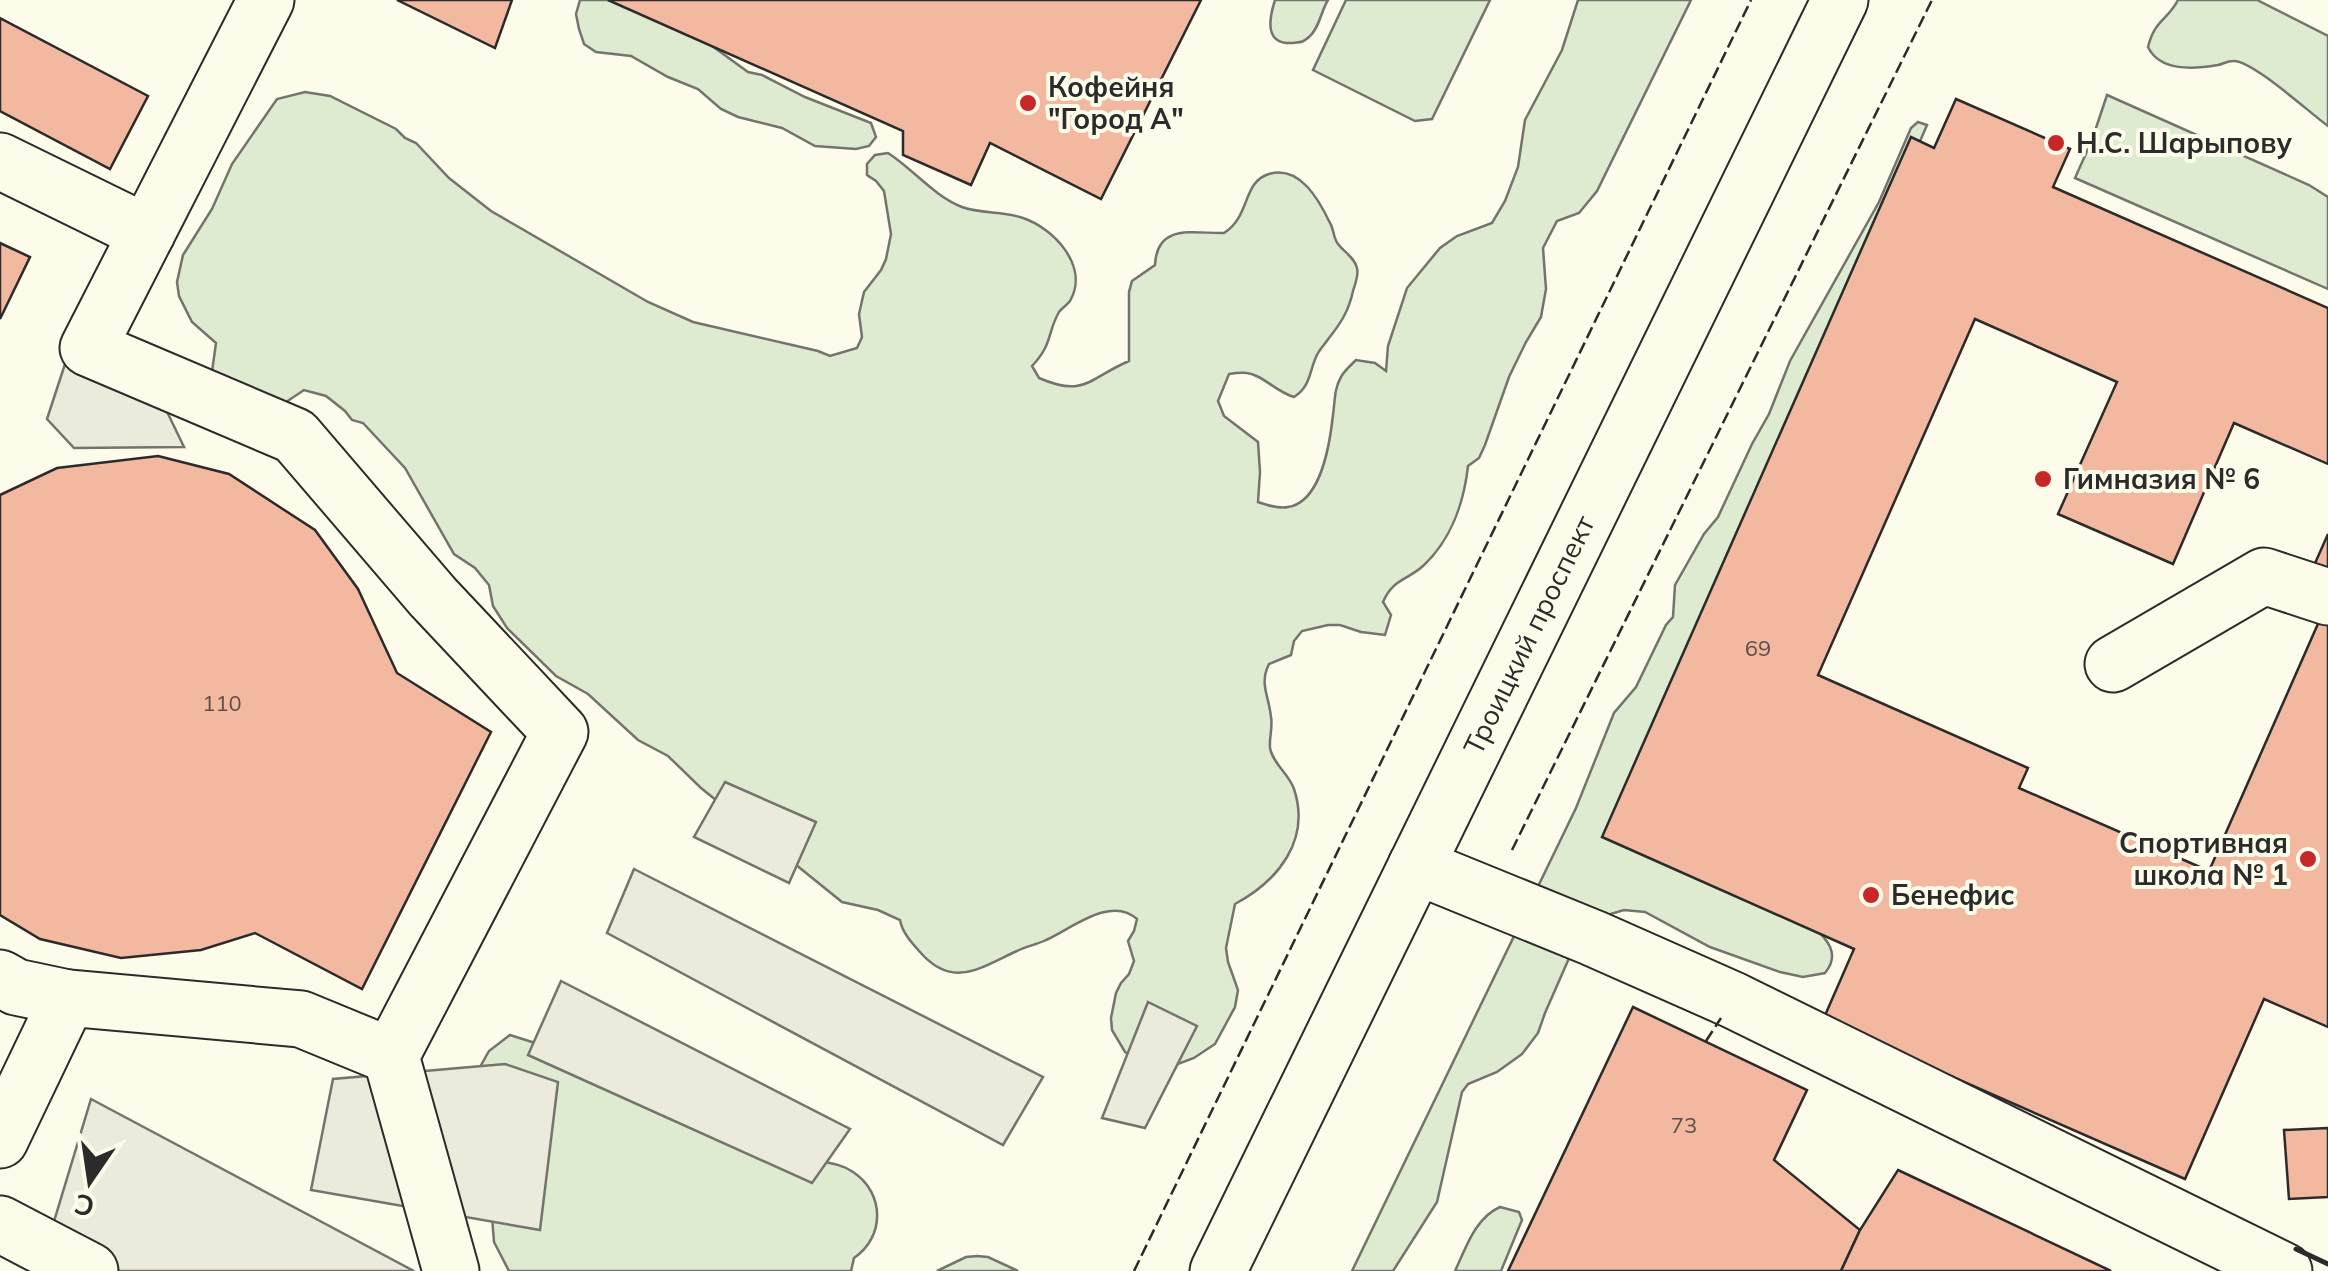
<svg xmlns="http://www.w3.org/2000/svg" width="2328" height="1271" font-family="Mulish,sans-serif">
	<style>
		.green { fill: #deebd1; stroke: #74746e; stroke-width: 2.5 }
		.parking { fill: #eceadb; stroke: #74746e; stroke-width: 2.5 }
		.building { fill: #f2b8a0; stroke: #2b2b2b; stroke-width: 2.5 }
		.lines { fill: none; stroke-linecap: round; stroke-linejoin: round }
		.minor-casing { stroke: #2b2b2b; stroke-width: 59 }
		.major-casing { stroke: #2b2b2b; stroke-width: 59 }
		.minor { stroke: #fdfbea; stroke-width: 55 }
		.major { stroke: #fdfbea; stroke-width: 55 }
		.fence { stroke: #2b2b2b; stroke-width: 2.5; stroke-dasharray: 12 5; stroke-linecap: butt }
		.wall { stroke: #2b2b2b; stroke-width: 5 }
		.poi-dot { fill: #c62828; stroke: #fdfbea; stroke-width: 4 }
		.labels { text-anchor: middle; stroke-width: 8; stroke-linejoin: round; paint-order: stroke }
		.number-label { font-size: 22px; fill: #5d4e48 }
		.poi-label { font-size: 28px; font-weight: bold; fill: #2b2b2b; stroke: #fdfbea; text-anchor: start }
		.street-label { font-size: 28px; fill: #2b2b2b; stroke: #fdfbea }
	</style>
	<rect width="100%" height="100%" fill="#fdfbea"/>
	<!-- green -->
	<g class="green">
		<path d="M580 0H649L748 72 762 75 805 97 871 123 876 137 869 146 856 149 815 146 782 128 738 117 721 109 698 89 668 77 631 56 596 52 584 44 579 29 576 14Z"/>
		<path d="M1275 0H1328C1321 11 1319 29 1309 37 1302 43 1301 42 1293 43 1264 45 1269 19 1275 0Z"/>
		<path d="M1346 0H1490L1432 119 1415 121 1313 70Z"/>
		<path d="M1578 0H1691L1597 191 1579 213 1557 221 1543 248 1546 289 1541 317 1526 342 1509 377 1485 445 1479 458 1468 466C1464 502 1451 540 1423 566 1406 581 1393 579 1383 602L1391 615 1385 635 1361 632 1340 625H1328L1302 631 1294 641 1291 655 1269 664C1259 684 1269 696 1271 717 1273 727 1269 738 1270 748 1273 764 1289 774 1294 789 1311 840 1278 881 1235 904L1226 948 1228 962 1238 990 1235 1007 1215 1044 1194 1058 1170 1067 1134 1059 1125 1052 1112 1030 1111 1018 1116 993 1121 983 1129 974 1134 961 1128 941 1134 931 1137 919C1111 895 1071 929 1046 940 1036 945 1026 946 1017 951 981 967 953 990 920 952 911 942 902 932 900 920L878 910 842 902 701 788 668 756 638 740 588 694 556 676 507 628 493 606 489 585 475 568 454 554 405 468 363 423 352 420 345 411 326 396 304 390 268 414 211 379 216 343 192 322 179 296 177 282 183 255 212 209 232 164 277 99 305 92 330 96 396 129 405 138 416 143 449 178 491 211 648 302 693 322 818 351 830 356 857 348 862 337 859 314 864 292 881 270 886 259 891 234 884 191 876 181 867 175V164L875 155 888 153C913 169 934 196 962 207 981 214 1003 211 1023 218 1053 228 1090 266 1070 301 1067 305 1062 308 1059 312 1047 333 1053 344 1032 366L1039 378C1085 398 1089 378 1129 361V292L1132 281 1155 265C1157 222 1195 234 1224 233 1251 216 1242 182 1269 174 1300 165 1319 200 1330 223 1334 229 1333 238 1338 244 1344 252 1355 258 1357 268 1359 275 1355 284 1353 291 1349 310 1341 323 1329 338 1325 344 1318 351 1316 357 1309 373 1310 387 1294 397 1276 392 1263 375 1247 373 1241 372 1235 373 1229 374L1218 401 1224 416 1258 442 1260 472 1258 502C1267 505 1278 509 1288 507 1321 502 1330 443 1333 415 1335 402 1334 389 1341 377 1344 371 1351 365 1356 360L1375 363 1386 371 1388 346 1407 288 1440 248 1457 236 1492 223 1505 201 1518 167 1525 120 1562 50Z"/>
		<path d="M2178 0H2257L2328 36V126C2311 114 2251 59 2233 61 2227 61 2223 64 2218 65 2194 69 2160 72 2148 47 2155 19 2168 20 2178 0Z"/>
		<path d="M2107 95 2309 185 2328 197V289L2075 178 2092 140Z"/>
		<path d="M1918 122 1927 125 1624 828 1812 925C1827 939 1841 954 1825 973L1803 977 1780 972 1710 947 1645 912 1624 910 1600 917 1570 956 1545 1013 1538 1033 1522 1054 1497 1072 1468 1084 1462 1092 1437 1202 1393 1271H1352L1576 808 1614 713 1636 687 1666 625 1673 617 1675 585 1704 534 1718 517 1752 444 1769 414 1790 361 1879 202 1911 128Z"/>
		<path d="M510 1035 579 1057 807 1158C822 1162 840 1163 853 1172 885 1193 885 1237 854 1258L851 1271H509L494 1242 480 1067 489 1051Z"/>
		<path d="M1500 1207 1519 1212 1522 1220 1501 1271H1455C1466 1248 1475 1218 1500 1207Z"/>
		<path d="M977 1256 988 1257 1018 1271H937L966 1257Z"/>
	</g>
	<!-- parking -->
	<g class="parking">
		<path d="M85 303 133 341 184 447 74 448 47 419Z"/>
		<path d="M725 782 816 822 789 883 694 837Z"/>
		<path d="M634 869 1043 1077 1003 1145 607 933Z"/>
		<path d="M561 981 850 1129 812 1183 528 1055Z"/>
		<path d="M1148 1002 1197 1026 1145 1128 1102 1118Z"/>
		<path d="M505 1064 558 1082 540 1230 311 1190 333 1079Z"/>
		<path d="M91 1099 414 1271H39Z"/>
	</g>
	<!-- building -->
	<g class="building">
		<path d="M397 0H512L495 48Z"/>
		<path d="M608 0H1201L1101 199 990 143 971 185 903 155V131Z"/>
		<path d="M0 18 148 96 110 169 0 111Z"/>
		<path d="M1956 99 2070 149 2053 187 2328 308V464L2234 423 2173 564 2058 514 2117 382 1975 319 1818 675 2028 768 2019 788 2209 871 2321 617 2328 620V1027L2264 999 2185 1179 1823 1020 1854 949 1602 837 1911 137 1934 148Z"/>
		<path d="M0 243 30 257 0 319Z"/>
		<path d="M158 456 229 474 315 530 358 589 397 673 491 732 362 989 255 933 201 950 121 958 40 939 0 915V495L57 468Z"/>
		<path d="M2328 534V577L2312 570Z"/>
		<path d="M1633 1007 1807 1090 1774 1160 1860 1230 1841 1271H1508Z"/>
		<path d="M2328 1128V1197L2289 1199 2284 1130Z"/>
		<path d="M1898 1170 2111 1271H1841L1860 1230Z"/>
	</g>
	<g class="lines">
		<!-- minor casing -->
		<g class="minor-casing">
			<g id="minor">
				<path d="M266 0 88 348 295 436 433 597 560 732 391 1056 451 1271"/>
				<path d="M0 161 147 233"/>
				<path d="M2113 664 2264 576 2328 597"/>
				<path d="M1416 866 1593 938 1733 1000 2284 1271"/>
				<path d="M0 978 16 987 68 998 301 1019 391 1056"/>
				<path d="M0 1140 68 998"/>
				<path d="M0 1224 90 1271"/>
			</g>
		</g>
		<!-- major casing -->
		<g class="major-casing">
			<path id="major" d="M1218 1271 1840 0"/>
		</g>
		<!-- minor -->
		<use href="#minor" class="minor"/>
		<!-- major -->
		<use href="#major" class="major"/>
		<!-- fence -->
		<g class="fence">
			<path d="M1512 850 1932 0"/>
			<path d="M1706 1041 1721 1018"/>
			<path d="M1134 1271 1751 0"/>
		</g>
		<!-- wall -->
		<path class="wall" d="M2296 1249 2328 1264"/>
	</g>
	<!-- markers -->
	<g class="poi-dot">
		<circle cx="1028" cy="103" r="10"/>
		<circle cx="2056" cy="143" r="10"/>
		<circle cx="2043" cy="479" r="10"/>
		<circle cx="2308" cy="859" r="10"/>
		<circle cx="1871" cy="895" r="10"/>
	</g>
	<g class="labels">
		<!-- number labels -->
		<g class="number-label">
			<text x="1758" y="656">69</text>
			<text x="222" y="711">110</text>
			<text x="1684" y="1133">73</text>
		</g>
		<!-- poi labels -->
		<g class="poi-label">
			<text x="1048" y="97">Кофейня<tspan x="1048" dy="32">"Город А"</tspan></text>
			<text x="2076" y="153">Н.С. Шарыпову</text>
			<text x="2063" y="489">Гимназия № 6</text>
			<text x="2288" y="853" text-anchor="end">Спортивная<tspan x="2288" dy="32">школа № 1</tspan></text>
			<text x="1891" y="905">Бенефис</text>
		</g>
		<!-- street labels -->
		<g class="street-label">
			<text transform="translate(1529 635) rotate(-64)" y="10">Троицкий проспект</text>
		</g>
	</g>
	<!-- north arrow -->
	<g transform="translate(90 1181) rotate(193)" stroke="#fdfbea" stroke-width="8" paint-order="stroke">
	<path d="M0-8L18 38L0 25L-18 38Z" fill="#2b2b2b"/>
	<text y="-15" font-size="28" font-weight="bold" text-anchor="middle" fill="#2b2b2b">С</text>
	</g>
</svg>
